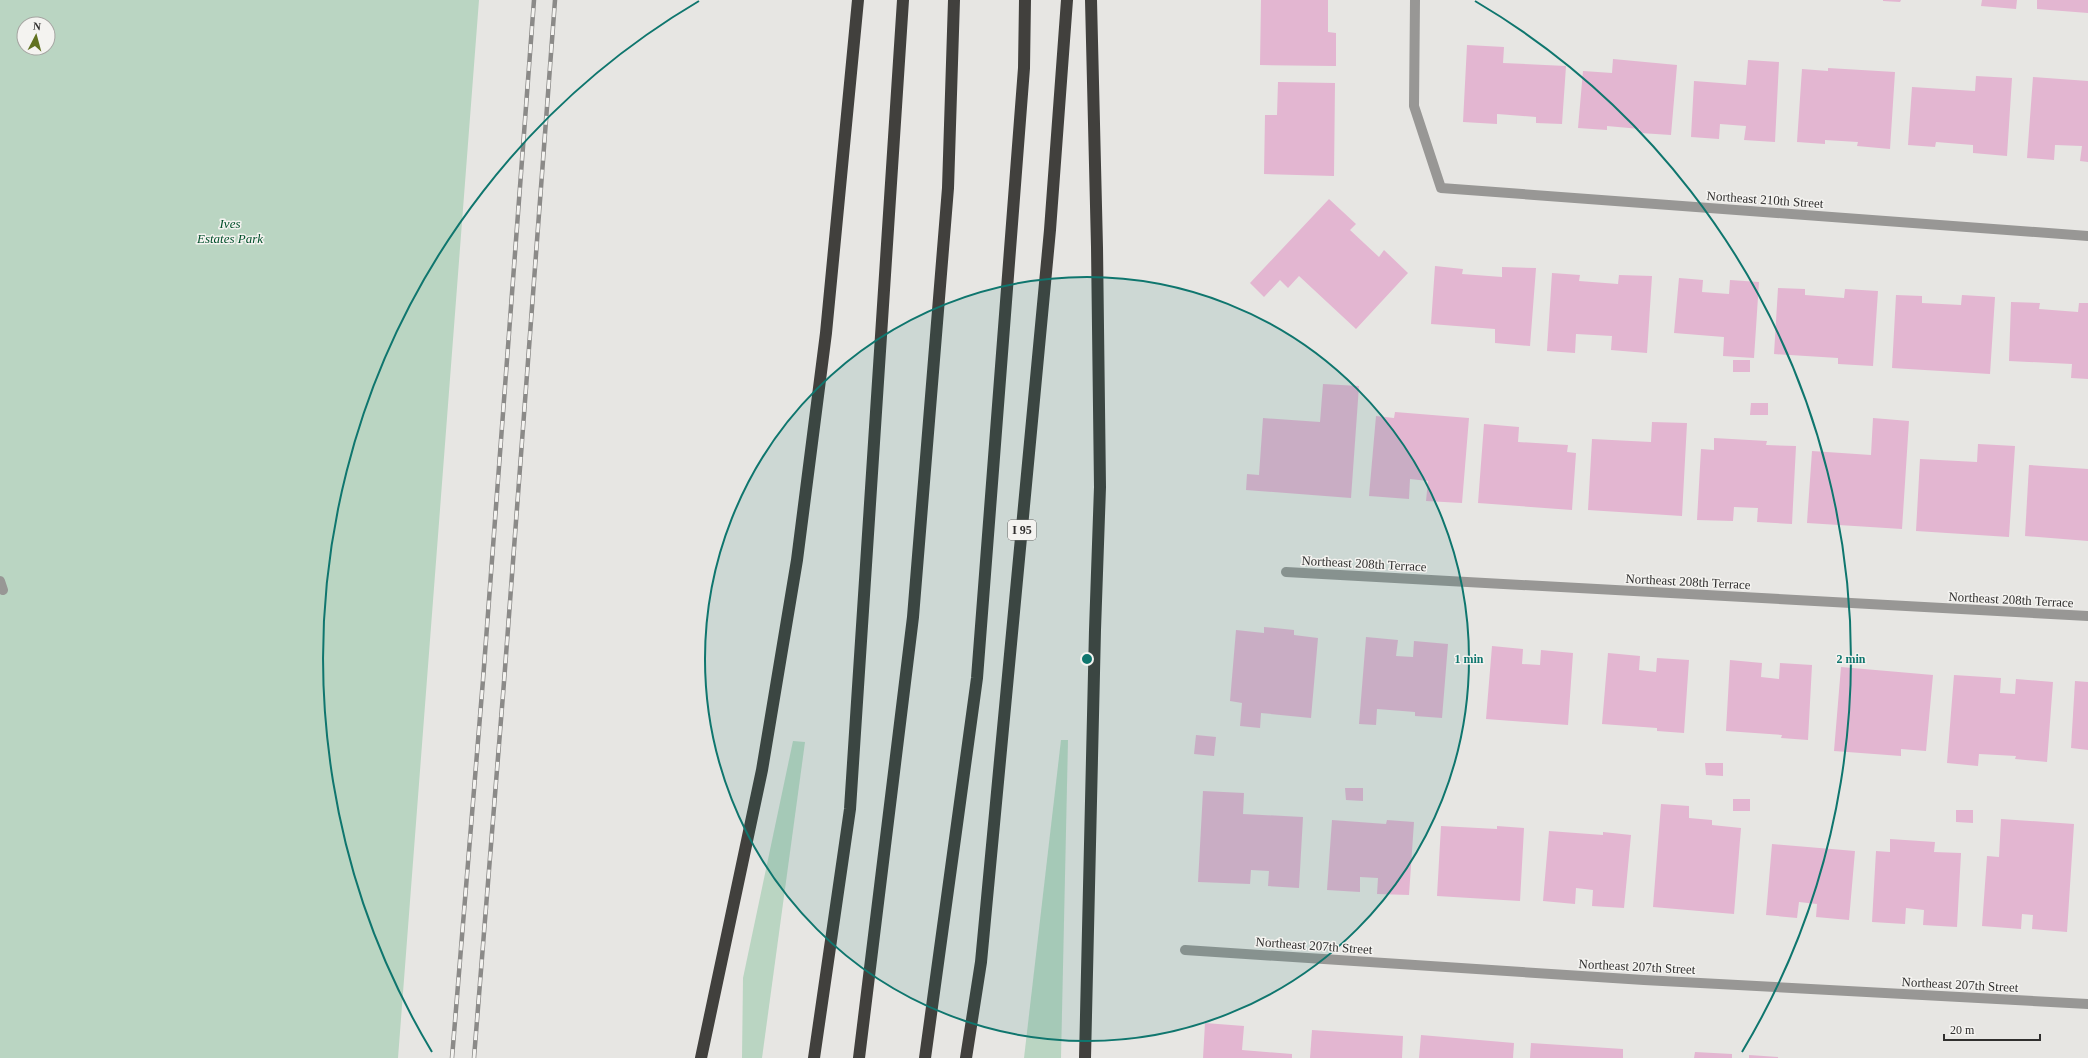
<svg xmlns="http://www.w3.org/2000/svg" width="2088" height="1058" font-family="Georgia,serif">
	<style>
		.green { fill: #bad5c2; fill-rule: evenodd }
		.building { fill: #e3b6d1 }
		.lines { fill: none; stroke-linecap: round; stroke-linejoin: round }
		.lane { stroke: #989795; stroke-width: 10 }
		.street { stroke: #989795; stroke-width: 10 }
		.highway { stroke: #41403d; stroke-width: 12 }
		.rail-casing { stroke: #8b8a88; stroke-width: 4.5 }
		.rail { stroke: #f4f3f0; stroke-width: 3; stroke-dasharray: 9; stroke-linecap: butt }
		.ring { fill: none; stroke: #0f766e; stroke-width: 2 }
		.labels { text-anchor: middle; stroke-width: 3; stroke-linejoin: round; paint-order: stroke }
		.shield { fill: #f4f3f0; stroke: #6b6a68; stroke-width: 1 }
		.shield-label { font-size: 12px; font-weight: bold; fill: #302f2e }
		.street-label { font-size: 13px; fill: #302f2e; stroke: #f4f3f0 }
		.park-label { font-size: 13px; font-style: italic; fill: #004f2a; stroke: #f4f3f0 }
		.centre { fill: #0f766e; stroke: #f4f3f0; stroke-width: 2 }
		.ring-label { font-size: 12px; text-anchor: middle; font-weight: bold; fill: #0f766e; stroke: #f4f3f0; stroke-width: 3; stroke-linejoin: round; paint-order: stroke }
	</style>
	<rect width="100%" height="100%" fill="#e7e6e3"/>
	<!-- green -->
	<g class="green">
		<path d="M0 0H479L398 1058H0ZM24 24H48V48H24Z"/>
		<path d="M1061 740H1068L1061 1058H1024Z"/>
		<path d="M793 741 805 742 762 1058H742L743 978Z"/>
	</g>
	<!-- building -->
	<g class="building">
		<path d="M1261 0H1328V32L1336 33V66L1260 65Z"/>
		<path d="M1883 0H1901L1900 2 1883 1Z"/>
		<path d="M1982 0H2017L2016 9 1981 6Z"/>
		<path d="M2037 0H2088V13L2037 9Z"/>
		<path d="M1467 45 1504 47 1503 63 1566 66 1562 124 1536 123V117L1497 114V124L1463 122Z"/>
		<path d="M1613 59 1677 65 1671 135 1640 133V129L1607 126V130L1578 128 1583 71 1612 73Z"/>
		<path d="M1748 60 1779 62 1775 142 1744 140 1746 126 1720 124 1719 139 1691 137 1694 81 1746 85Z"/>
		<path d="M1828 68 1895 72 1890 149 1857 146 1858 142 1825 140V144L1797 142 1802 69 1828 71Z"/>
		<path d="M1976 76 2012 78 2007 156 1973 153V145L1936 142 1935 147 1908 145 1912 87 1975 91Z"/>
		<path d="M2033 77 2088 81V162L2080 161 2082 146 2055 145 2054 160 2027 158Z"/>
		<path d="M1278 82 1335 83 1334 176 1264 174 1265 115H1277Z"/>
		<path d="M1329 199 1356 224 1350 230 1379 257 1384 250 1408 273 1356 329 1299 276 1288 288 1280 280 1264 297 1250 283Z"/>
		<path d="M1435 266 1463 269 1462 274 1502 277V267L1536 268 1530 346 1495 343V329L1431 324Z"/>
		<path d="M1552 273 1580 275 1579 281 1618 284 1619 275 1652 276 1647 353 1611 350 1612 336 1576 334 1575 353 1547 351Z"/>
		<path d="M1679 278 1703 280 1702 292 1729 294 1730 280 1759 282 1754 358 1723 356 1724 337 1674 333Z"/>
		<path d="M1778 288 1805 289V295L1844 298 1845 289 1878 291 1873 366 1838 364V358L1774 354Z"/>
		<path d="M1896 295 1922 296V303L1961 305 1962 295 1995 297 1990 374 1892 368Z"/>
		<path d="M2011 302 2040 303 2039 309 2078 312 2079 303H2088V379L2071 378 2072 364 2009 361Z"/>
		<rect x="1733" y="360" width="17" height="12"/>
		<path d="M1323 384 1359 386 1351 498 1246 490 1247 474 1259 475 1263 418 1320 422Z"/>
		<path d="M1751 403H1768V415H1750Z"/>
		<path d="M1395 412 1469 418 1462 503 1426 501 1428 481 1410 479 1409 499 1369 496 1376 416 1394 418Z"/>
		<path d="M1873 418 1909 421 1902 529 1807 523 1812 451 1871 455Z"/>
		<path d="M1652 422 1687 423 1682 516 1588 510 1592 439 1651 442Z"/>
		<path d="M1484 424 1519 427 1518 442 1568 445 1567 452 1576 453 1572 510 1478 503Z"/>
		<path d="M1714 438 1767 441 1766 445 1796 446 1792 524 1757 522 1758 508 1734 507 1733 521 1697 520 1701 449 1714 450Z"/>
		<path d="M1978 444 2015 446 2009 537 1916 531 1920 459 1977 462Z"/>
		<path d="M2029 465 2088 469V541L2025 536Z"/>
		<path d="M1264 627 1294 630V635L1318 638 1311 718 1261 713 1260 728 1240 726 1242 703 1230 701 1236 630 1264 633Z"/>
		<path d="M1366 637 1398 640 1396 656 1413 657 1414 641 1448 644 1442 718 1415 716V712L1377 709 1376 725 1359 724Z"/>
		<path d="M1492 646 1523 649 1522 664 1540 665 1541 650 1573 653 1568 725 1486 719Z"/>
		<path d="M1608 653 1640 656 1639 670 1656 672 1657 658 1689 660 1684 733 1657 731V728L1602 724Z"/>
		<path d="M1730 660 1762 663 1761 677 1779 679 1780 663 1812 665 1808 740 1781 738 1782 735 1726 731Z"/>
		<path d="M1841 667 1933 675 1926 751 1901 749V756L1834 751Z"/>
		<path d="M1954 675 2001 678 2000 693 2015 694 2016 679 2053 682 2047 762 2015 759 2016 756 1979 754 1978 766 1947 763Z"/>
		<path d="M2075 681 2088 682V750L2071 748Z"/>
		<path d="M1196 735 1216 737 1214 756 1194 754Z"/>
		<path d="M1705 763H1723V776L1706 775Z"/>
		<path d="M1345 788H1363V801L1346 800Z"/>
		<path d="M1203 791 1244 793 1243 814 1303 817 1299 888 1268 886 1269 871 1251 870 1250 884 1198 882Z"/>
		<rect x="1733" y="799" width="17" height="12"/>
		<path d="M1661 804 1689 806V818L1712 820V825L1741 828 1734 914 1653 907Z"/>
		<path d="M1956 810H1973V823L1956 822Z"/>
		<path d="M2001 819 2074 824 2067 932 2032 929 2033 915 2022 914 2021 929 1982 926 1987 856 1999 857Z"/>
		<path d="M1332 820 1386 824 1387 820 1414 822 1409 895 1377 894 1378 878 1360 877V892L1327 890Z"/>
		<path d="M1441 826 1497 829V826L1524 828 1520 901 1437 896Z"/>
		<path d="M1549 831 1603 835V832L1631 835 1624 908 1592 906 1593 890 1576 888 1575 904 1543 901Z"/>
		<path d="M1890 839 1935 842 1934 852 1961 853 1957 927 1923 925 1924 910 1906 908 1905 924 1872 922 1876 851 1890 852Z"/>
		<path d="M1772 844 1855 851 1849 920 1816 917 1817 904 1799 902 1797 918 1766 915Z"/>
		<path d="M1205 1023 1244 1026 1242 1050 1292 1054V1058H1203Z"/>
		<path d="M1312 1030 1403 1036 1402 1058H1310Z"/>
		<path d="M1421 1035 1514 1043 1513 1058H1419Z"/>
		<path d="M1531 1043 1623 1049V1058H1530Z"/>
		<path d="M1695 1052 1732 1054V1058H1694Z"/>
		<path d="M1749 1055 1778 1057V1058H1749Z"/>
	</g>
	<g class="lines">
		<!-- lane -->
		<path class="lane" d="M0 581 3 590"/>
		<!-- street -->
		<g class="street">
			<path d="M1415 0 1414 106 1441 188 2088 236"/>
			<path d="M1286 572 2088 616"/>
			<path d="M1185 950 1644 980 2088 1004"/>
		</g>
		<!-- highway -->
		<g class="highway">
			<path d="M701 1058 762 770 797 560 826 333 858 0"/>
			<path d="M814 1058 850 809 903 0"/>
			<path d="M859 1058 913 617 948 188 954 0"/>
			<path d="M925 1058 977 678 1024 68 1025 0"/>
			<path d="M966 1058 981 962 1050 230 1067 0"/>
			<path d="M1085 1058 1095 630 1100 487 1097 247 1091 0"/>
		</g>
		<!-- rail casing -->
		<g class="rail-casing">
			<g id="rail">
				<path d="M452 1058 483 680 534 0"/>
				<path d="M474 1058 504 682 555 0"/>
			</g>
		</g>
		<!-- rail -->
		<use href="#rail" class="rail"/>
	</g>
	<!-- distance rings -->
	<circle cx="1087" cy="659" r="382" fill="#0f766e" fill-opacity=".12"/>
	<g class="ring">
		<circle cx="1087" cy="659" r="382"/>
		<path d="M432 1052A764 764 0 0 1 699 1M1475 1A764 764 0 0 1 1742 1052"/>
	</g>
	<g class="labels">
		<!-- shield labels -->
		<rect class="shield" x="1008" y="520" width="28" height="20" rx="3"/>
		<g class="shield-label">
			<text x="1022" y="534">I 95</text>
		</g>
		<!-- street labels -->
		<g class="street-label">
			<text transform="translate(1765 199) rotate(4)" y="5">Northeast 210th Street</text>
			<text transform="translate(1364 563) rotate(3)" y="5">Northeast 208th Terrace</text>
			<text transform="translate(1688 581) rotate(3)" y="5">Northeast 208th Terrace</text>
			<text transform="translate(2011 599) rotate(3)" y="5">Northeast 208th Terrace</text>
			<text transform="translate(1314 945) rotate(4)" y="5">Northeast 207th Street</text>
			<text transform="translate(1637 966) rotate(3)" y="5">Northeast 207th Street</text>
			<text transform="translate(1960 984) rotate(3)" y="5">Northeast 207th Street</text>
		</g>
		<!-- park labels -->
		<g class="park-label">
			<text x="230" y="228">Ives<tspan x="230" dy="15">Estates Park</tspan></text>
		</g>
	</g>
	<circle cx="1087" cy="659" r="6" class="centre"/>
	<g class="ring-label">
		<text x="1469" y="663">1 min</text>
		<text x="1851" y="663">2 min</text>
	</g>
	<!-- north arrow -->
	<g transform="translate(36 36) rotate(6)"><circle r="19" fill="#f4f3f0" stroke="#a6a5a2"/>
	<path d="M0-3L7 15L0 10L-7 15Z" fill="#617220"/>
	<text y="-6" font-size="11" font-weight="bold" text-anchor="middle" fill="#302f2e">N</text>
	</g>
	<!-- scale -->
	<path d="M1944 1034v6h96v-6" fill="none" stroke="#302f2e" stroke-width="2"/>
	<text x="1950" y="1034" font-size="12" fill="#302f2e" stroke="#f4f3f0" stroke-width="3" paint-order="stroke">20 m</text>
</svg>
